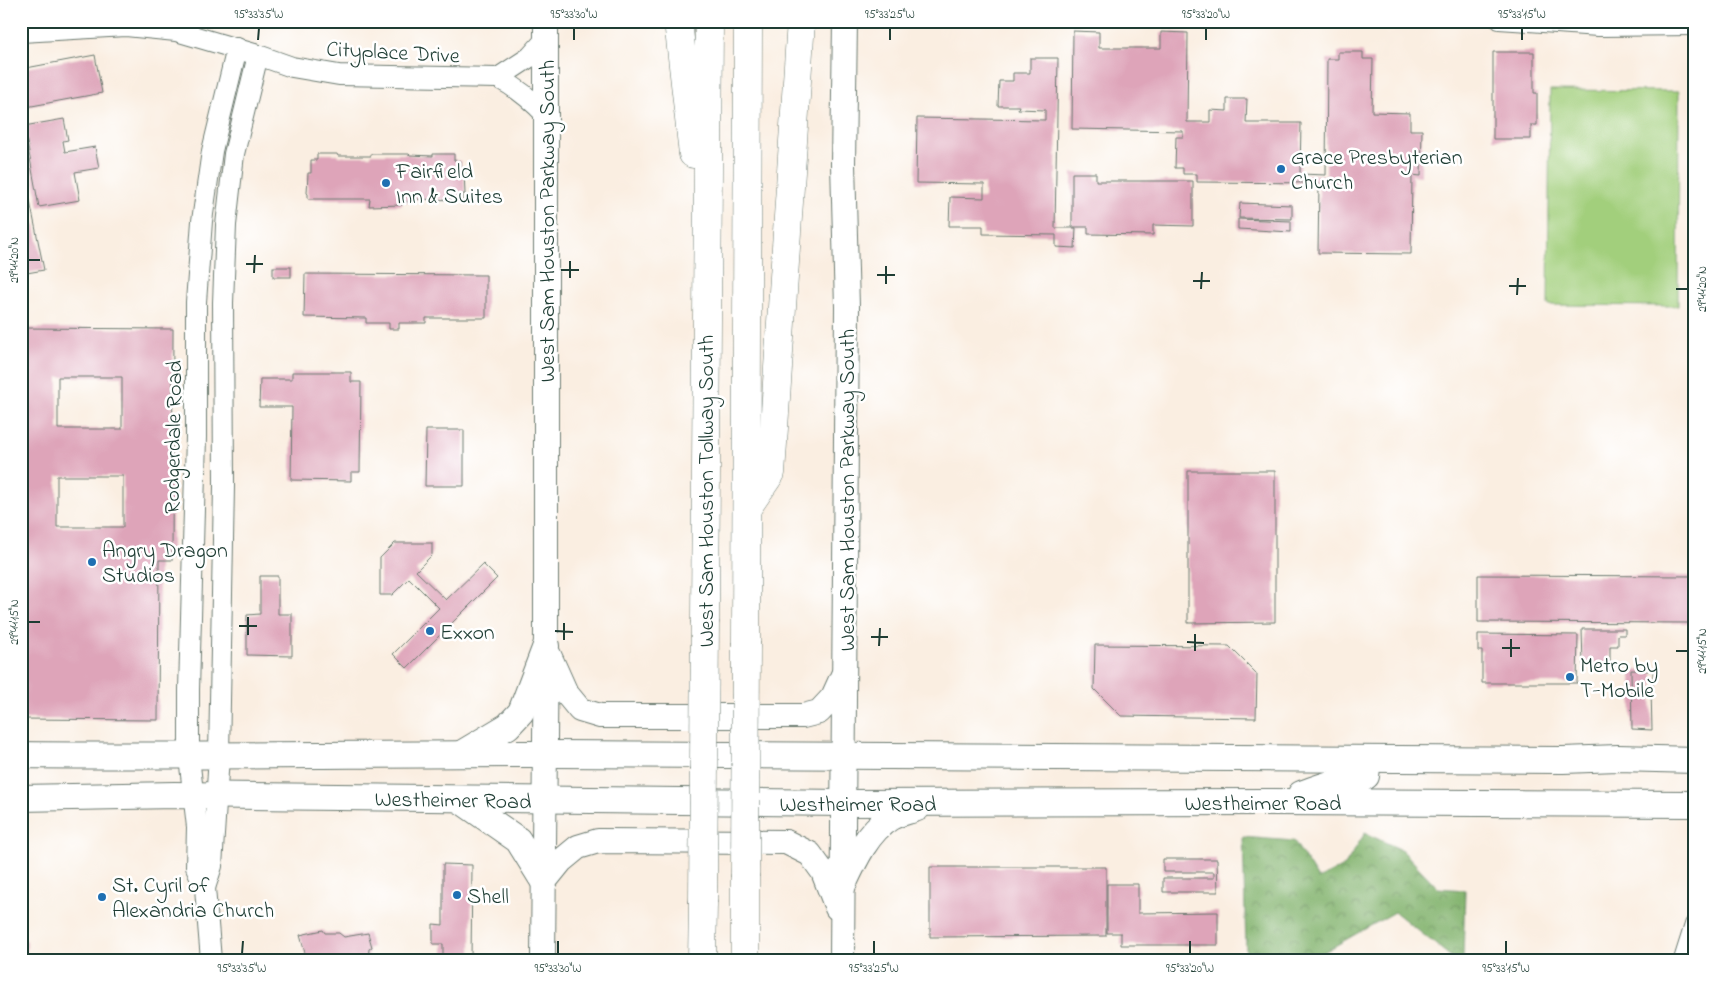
<svg xmlns="http://www.w3.org/2000/svg" width="1716" height="981" font-family="'Indie Flower',sans-serif">
	<style>
		.green { fill: #a2cf7c; stroke: #608658 }
		.forest { fill: url(#forest-crowns); stroke: #507850 }
		.building { fill: #dea4b9; fill-rule: evenodd }
		.lines { fill: none; stroke-linecap: round; stroke-linejoin: round }
		.minor-casing { stroke: #6c7b71; stroke-width: 18 }
		.tertiary-casing { stroke: #6c7b71; stroke-width: 22 }
		.secondary-casing { stroke: #6c7b71; stroke-width: 26 }
		.primary-casing { stroke: #6c7b71; stroke-width: 28 }
		.motorway-casing { stroke: #6c7b71; stroke-width: 29 }
		.minor { stroke: #fff; stroke-width: 16 }
		.tertiary { stroke: #fff; stroke-width: 20 }
		.secondary { stroke: #fff; stroke-width: 24 }
		.primary { stroke: #fff; stroke-width: 26 }
		.motorway { stroke: #fff; stroke-width: 28 }
		.motorway-bridge-casing { stroke: #6c7b71; stroke-width: 29; stroke-linecap: butt }
		.motorway-bridge { stroke: #fff; stroke-width: 28 }
		.ticks { fill: none; stroke: #1f3d34; stroke-width: 2 }
		.poi-dot { fill: #1f6fb2; stroke: #fff; stroke-width: 2 }
		.labels { text-anchor: middle; stroke-width: 5; stroke-linejoin: round; paint-order: stroke }
		.street-label { font-size: 22px; fill: #1f3d34; stroke: #fff }
		.poi-label { font-size: 22px; fill: #1f3d34; stroke: #fff; text-anchor: start }
		.neatline { fill: none; stroke: #1f3d34; stroke-width: 2 }
		.ticks-label { font-size: 12px; text-anchor: middle; fill: #1f3d34 }
	</style>
	<defs>
		<pattern id="forest-crowns" width="20" height="18" patternUnits="userSpaceOnUse" patternTransform="scale(1.25)"><rect width="20" height="18" fill="#81b26c"/><path d="M2 6a3 3 0 1 1 6 0M12 15a3 3 0 1 1 6 0" fill="none" stroke="#69925a"/></pattern>
	</defs>
	<rect width="100%" height="100%" fill="#fff"/>
	<filter id="ink" filterUnits="userSpaceOnUse"><feTurbulence type="fractalNoise" baseFrequency=".02" numOctaves="2"/><feDisplacementMap in="SourceGraphic" scale="10" xChannelSelector="R" yChannelSelector="G"/><feConvolveMatrix kernelMatrix="1 2 1 2 8 2 1 2 1" color-interpolation-filters="sRGB"/></filter>
	<filter id="wash" filterUnits="userSpaceOnUse"><feTurbulence type="fractalNoise" baseFrequency=".0096" numOctaves="4" result="noise"/><feDisplacementMap in="SourceGraphic" scale="20" xChannelSelector="R" yChannelSelector="G"/><feGaussianBlur stdDeviation="1.12" result="paint"/><feColorMatrix in="noise" values="0 0 0 0 0 0 0 0 0 0 0 0 0 0 0 0 0 1.4 0 .05"/><feComposite in="paint" operator="in"/></filter>
	<g filter="url(#wash)">
		<rect width="100%" height="100%" fill="#faeee1"/>
		<!-- green -->
		<path class="green" d="M1550 90 1679 91 1678 306 1548 305Z"/>
		<!-- forest -->
		<path class="forest" d="M1365 833 1402 850 1438 888 1465 890 1463 960H1455L1395 912 1310 960H1262L1246 952 1243 837 1294 841 1318 879 1345 865Z"/>
		<g id="blocks">
			<!-- building -->
			<g class="building">
				<path d="M1073 31 1099 32V48H1161V32L1188 33 1187 122H1210V110L1227 111V99H1247L1246 123H1301L1300 174 1326 175 1327 59H1338V52H1363V59H1373L1372 112 1410 113V130H1422L1421 176 1412 175 1411 254 1318 253 1319 183 1197 182V174H1183V168H1175L1176 137H1183V131L1072 129Z"/>
				<path d="M1493 52H1534V93H1537V125H1531V139H1493Z"/>
				<path d="M95 55 102 93 21 108V69Z"/>
				<path d="M1030 58H1058L1055 228H1076L1075 248 1056 247V235L983 234V226H949L950 197 984 198V184L916 183 917 118 1045 120V110L1018 109 1019 106H998L999 81H1013V73H1030Z"/>
				<path d="M64 119 68 140 63 141 65 152 95 147 99 168 75 172 80 200 39 207 24 126Z"/>
				<path d="M317 154H337L338 156H371V154H409L410 155 433 156V154H454V160L461 161V170H464L465 194H463V200L409 199V202H402V205L369 206 370 199H308V194L307 193 308 173H311V160H317Z"/>
				<path d="M21 157 44 270 21 274Z"/>
				<path d="M1072 173H1096V181H1193V226L1153 225V235L1088 234V227H1072Z"/>
				<path d="M1240 203 1292 205V219L1239 218Z"/>
				<path d="M1238 219 1291 221V232L1238 229Z"/>
				<rect x="273" y="267" width="18" height="10"/>
				<path d="M305 274 486 275V318H426V323H399V329H389V323H366V318L304 317Z"/>
				<path d="M21 328 173 329 172 560H159L158 720 21 719ZM58 377H122V429H58ZM57 476H123V527H57Z"/>
				<path d="M292 372H351V382H361L360 472H351V481L291 480 292 407H259L260 379H292Z"/>
				<path d="M426 430H464V486H425Z"/>
				<path d="M1188 471H1275V622L1188 623Z"/>
				<path d="M395 543H432V555L416 571 446 600 483 564 497 578 407 668 393 654 439 608 409 578 392 595H380V558Z"/>
				<path d="M1478 575 1693 576V623L1478 622Z"/>
				<path d="M260 576H278V614H292V656L247 655V615L260 614Z"/>
				<path d="M1582 629H1625V635H1618V646H1610V665H1583Z"/>
				<path d="M1478 634 1578 635 1577 683H1482V651H1478Z"/>
				<path d="M1095 645 1229 646 1257 674 1256 718 1121 716 1094 689Z"/>
				<path d="M1631 670 1653 671V689H1651L1652 730 1632 729Z"/>
				<path d="M1163 859H1217L1218 892H1163V878H1214V872H1163Z"/>
				<path d="M443 864 472 865 471 960H443V944H433V924L443 925Z"/>
				<path d="M930 867H1106V936L930 937Z"/>
				<path d="M1107 884H1138V913L1218 912V945H1121V933H1107Z"/>
				<path d="M323 930 325 933H339L344 937 368 933 372 947 369 949 368 960H307L300 935Z"/>
				<path d="M21 937 27 941V952L23 955 30 960H21Z"/>
			</g>
		</g>
	</g>
	<g filter="url(#ink)">
		<use href="#blocks" fill-opacity="0" stroke="#6c7b71" stroke-width="1"/>
		<g class="lines">
			<!-- minor casing -->
			<g class="minor-casing">
				<path id="minor" d="M1499 21 1598 28 1695 27"/>
			</g>
			<!-- tertiary casing -->
			<g class="tertiary-casing">
				<g id="tertiary">
					<path d="M21 32 126 26 176 31 258 55 292 67 339 75 498 78C518 88 532 100 547 116"/>
					<path d="M498 78 530 57 546 39"/>
					<path d="M205 888 212 866 219 756 224 486 223 303 226 225 234 154 258 55"/>
					<path d="M211 960 205 888 196 867 197 827 189 757V690L196 437V302L202 221 212 151 237 48"/>
					<path d="M1684 960 1695 925"/>
				</g>
			</g>
			<!-- secondary casing -->
			<g class="secondary-casing">
				<g id="secondary">
					<path d="M549 655 566 693 580 710 600 716H803L819 712 833 697 843 675"/>
					<path d="M544 882 561 861 578 847 598 841 786 842 810 854 823 872 837 908"/>
					<path d="M543 960 546 629V21"/>
					<path d="M842 960 847 307 843 164 845 21"/>
				</g>
			</g>
			<!-- primary casing -->
			<g class="primary-casing">
				<g id="primary">
					<path d="M461 754 508 726 521 712 546 646"/>
					<path d="M21 755C197 757 372 754 548 754 886 756 1224 757 1563 760L1618 758 1695 760"/>
					<path d="M1301 794C1313 790 1326 784 1339 782 1349 781 1358 783 1366 776L1368 759"/>
					<path d="M21 798 174 795 844 803 1273 802 1695 804"/>
					<path d="M459 799 518 840 544 882"/>
					<path d="M842 887C853 863 867 831 891 817 899 813 909 811 917 808"/>
				</g>
			</g>
			<!-- motorway casing -->
			<g class="motorway-casing">
				<g id="motorway">
					<path d="M678 21 693 154"/>
					<path d="M747 508 771 473 801 21"/>
					<path d="M705 621 709 21"/>
					<path d="M746 642 748 21"/>
					<path d="M702 960 703 903"/>
					<path d="M745 960V877"/>
				</g>
			</g>
			<!-- minor -->
			<use href="#minor" class="minor"/>
			<!-- tertiary -->
			<use href="#tertiary" class="tertiary"/>
			<!-- secondary -->
			<use href="#secondary" class="secondary"/>
			<!-- primary -->
			<use href="#primary" class="primary"/>
			<!-- motorway -->
			<use href="#motorway" class="motorway"/>
			<!-- motorway-bridge casing -->
			<g class="motorway-bridge-casing">
				<g id="motorway-bridge">
					<path d="M745 877 746 642"/>
					<path d="M703 903 705 621"/>
				</g>
			</g>
			<!-- motorway-bridge -->
			<use href="#motorway-bridge" class="motorway-bridge"/>
		</g>
	</g>
	<!-- ticks -->
	<path class="ticks" d="M258 40 259 28M574 40V28M890 40V28M1206 40V28M1522 40V28M28 260H40M246 264H263M561 270H579M254 273 255 255M877 275H895M570 278V261M1193 281H1210M886 284V266M1509 286H1526M1201 289 1202 272M1676 289H1688M1517 295 1518 278M28 622H40M239 626H257M555 631 573 632M248 635V617M871 637H888M564 640V623M1187 642 1204 643M879 646 880 628M1502 648H1520M1195 651V634M1676 651H1688M1511 657V639M242 954 243 941M558 954V941M874 954V941M1190 954V941M1506 954V941"/>
	<!-- markers -->
	<g class="poi-dot">
		<circle cx="1281" cy="169" r="5"/>
		<circle cx="386" cy="183" r="5"/>
		<circle cx="92" cy="562" r="5"/>
		<circle cx="430" cy="631" r="5"/>
		<circle cx="1570" cy="677" r="5"/>
		<circle cx="457" cy="895" r="5"/>
		<circle cx="102" cy="897" r="5"/>
	</g>
	<g class="labels">
		<!-- street labels -->
		<g class="street-label">
			<text transform="translate(393 51) rotate(3)" y="8">Cityplace Drive</text>
			<text transform="translate(546 221) rotate(-90)" y="8">West Sam Houston Parkway South</text>
			<text transform="translate(172 437) rotate(-89)" y="8">Rodgerdale Road</text>
			<text transform="translate(846 490) rotate(-90)" y="8">West Sam Houston Parkway South</text>
			<text transform="translate(705 491) rotate(-90)" y="8">West Sam Houston Tollway South</text>
			<text transform="translate(453 799) rotate(1)" y="8">Westheimer Road</text>
			<text x="1263" y="810">Westheimer Road</text>
			<text x="858" y="811">Westheimer Road</text>
		</g>
		<!-- poi labels -->
		<g class="poi-label">
			<text x="1291" y="164">Grace Presbyterian<tspan x="1291" dy="25">Church</tspan></text>
			<text x="396" y="178">Fairfield<tspan x="396" dy="25">Inn &amp; Suites</tspan></text>
			<text x="102" y="557">Angry Dragon<tspan x="102" dy="25">Studios</tspan></text>
			<text x="440" y="639">Exxon</text>
			<text x="1580" y="672">Metro by<tspan x="1580" dy="25">T-Mobile</tspan></text>
			<text x="112" y="892">St. Cyril of<tspan x="112" dy="25">Alexandria Church</tspan></text>
			<text x="467" y="903">Shell</text>
		</g>
	</g>
	<!-- margin -->
	<rect width="1716" height="981" fill="none" stroke="#fff" stroke-width="55"/>
	<rect x="28" y="28" width="1660" height="926" class="neatline"/>
	<g class="ticks-label">
		<text x="259" y="18">95°33'35"W</text>
		<text x="574" y="18">95°33'30"W</text>
		<text x="890" y="18">95°33'25"W</text>
		<text x="1206" y="18">95°33'20"W</text>
		<text x="1522" y="18">95°33'15"W</text>
		<text transform="translate(14 260) rotate(-90)" y="4">29°44'20"N</text>
		<text transform="translate(1702 289) rotate(-90)" y="4">29°44'20"N</text>
		<text transform="translate(14 622) rotate(-90)" y="4">29°44'15"N</text>
		<text transform="translate(1702 651) rotate(-90)" y="4">29°44'15"N</text>
		<text x="242" y="972">95°33'35"W</text>
		<text x="558" y="972">95°33'30"W</text>
		<text x="874" y="972">95°33'25"W</text>
		<text x="1190" y="972">95°33'20"W</text>
		<text x="1506" y="972">95°33'15"W</text>
	</g>
</svg>
